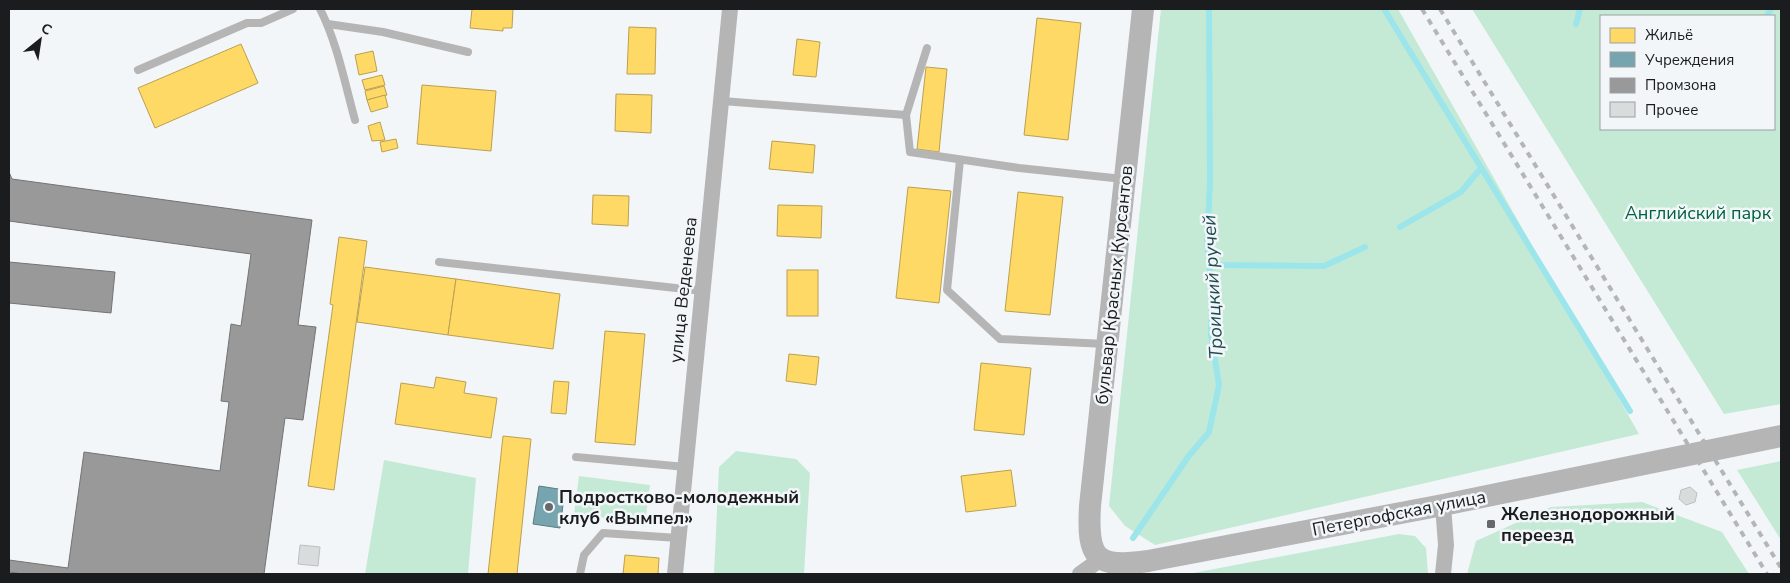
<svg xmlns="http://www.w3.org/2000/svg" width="1790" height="583" font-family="'Nunito Sans',sans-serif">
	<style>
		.green { fill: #c4ead6; fill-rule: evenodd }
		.homes { fill: #ffd966; stroke: #baa050 }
		.public { fill: #76a5af; stroke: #5a7c83 }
		.industry { fill: #999; stroke: #737474 }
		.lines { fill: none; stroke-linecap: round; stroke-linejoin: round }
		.stream { stroke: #9ce5eb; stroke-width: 6 }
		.building { fill: #d9dcdd; stroke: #bdbfc0 }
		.service { stroke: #b6b5b6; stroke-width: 8 }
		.minor { stroke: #b6b5b6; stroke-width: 16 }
		.secondary { stroke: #b5b5b6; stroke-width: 22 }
		.rail { stroke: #b3b5b7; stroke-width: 4; stroke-dasharray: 6 6; stroke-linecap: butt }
		.poi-dot { fill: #66686a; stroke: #f2f6f9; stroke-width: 2 }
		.labels { text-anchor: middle; stroke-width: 5; stroke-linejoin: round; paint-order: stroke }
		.park-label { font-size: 18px; fill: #00633e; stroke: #f2f6f9 }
		.street-label { font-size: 18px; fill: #1a1c1d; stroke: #f2f6f9 }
		.poi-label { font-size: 18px; font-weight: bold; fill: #1a1c1d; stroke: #f2f6f9; text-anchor: start }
		.water-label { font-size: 19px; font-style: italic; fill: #1d4b4e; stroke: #f2f6f9 }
	</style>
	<rect width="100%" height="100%" fill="#f3f6f8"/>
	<!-- green -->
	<g class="green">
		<path d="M1161 9H1398L1639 434 1155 545 1125 526 1109 506Z"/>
		<path d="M1472 9H1781V404L1724 414ZM1601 16H1774V129H1601Z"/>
		<path d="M736 451 796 459 810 473 804 574H714L719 467Z"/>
		<path d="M384 460 476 478 468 574H365Z"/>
		<path d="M1781 461V540L1737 470Z"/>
		<path d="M579 476 650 485 645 523 574 514Z"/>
		<path d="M1642 502 1722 532 1749 574H1467L1476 541 1551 507Z"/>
		<path d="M1399 534 1415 536 1426 548 1428 574H1188Z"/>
	</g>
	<!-- homes -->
	<g class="homes">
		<path d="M472 9H513L512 28H503V31L470 28Z"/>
		<path d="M1037 18 1081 23 1068 140 1024 135Z"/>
		<path d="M629 27 656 28 655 74H627Z"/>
		<path d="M797 39 820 42 816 77 793 75Z"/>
		<path d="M241 44 258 83 155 128 138 88Z"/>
		<path d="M373 51 377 71 359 75 355 55Z"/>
		<path d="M926 67 947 69 939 152 917 149Z"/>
		<path d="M382 75 385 85 365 90 362 80Z"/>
		<path d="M422 85 496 91 491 151 417 144Z"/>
		<path d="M384 86 387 95 367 100 365 91Z"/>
		<path d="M616 94 652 95 651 133 615 131Z"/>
		<path d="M385 95 388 107 371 112 367 100Z"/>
		<path d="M380 122 385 140 372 141 368 126Z"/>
		<path d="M396 139 398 148 382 152 380 142Z"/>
		<path d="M772 141 815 145 813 173 769 169Z"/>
		<path d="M908 187 951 191 939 303 896 298Z"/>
		<path d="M1018 192 1063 197 1050 315 1005 311Z"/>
		<path d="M593 195 629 196 628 226 592 224Z"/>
		<path d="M778 205 822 206 821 238 777 236Z"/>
		<path d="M339 237 367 241 334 490 308 486 333 305 330 304Z"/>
		<path d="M365 267 456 279 448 335 357 322Z"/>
		<rect x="787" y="270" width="31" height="46"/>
		<path d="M456 279 560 294 553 349 448 335Z"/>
		<path d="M605 331 645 334 635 445 595 442Z"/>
		<path d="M789 354 819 357 816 385 786 381Z"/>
		<path d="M981 363 1031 368 1024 435 974 430Z"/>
		<path d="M436 377 466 382 464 393 497 398 491 438 395 424 401 383 434 388Z"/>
		<path d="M554 381 569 382 566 414 551 413Z"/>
		<path d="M503 436 531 439 517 574H488Z"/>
		<path d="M1011 470 1016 506 966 512 961 476Z"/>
		<path d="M625 555 659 558 658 574H623Z"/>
	</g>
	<!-- public -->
	<path class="public" d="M539 486 565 490 560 528 533 524Z"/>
	<!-- industry -->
	<g class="industry">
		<path d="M9 172 12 179 312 220 298 325 316 327 303 420 285 418 264 574H23L9 572V560L68 568 84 452 220 471 229 402 221 401 231 324 241 326 251 254 9 221Z"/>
		<path d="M9 262 115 272 111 313 9 303Z"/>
	</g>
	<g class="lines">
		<!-- stream -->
		<g class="stream">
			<path d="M1384 9 1630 411"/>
			<path d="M1767 16 1771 9"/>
			<path d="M1576 24 1580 9"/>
			<path d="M1400 227 1461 192 1481 168"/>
			<path d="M1209 265 1324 266 1365 247"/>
			<path d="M1133 538 1188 457 1209 432 1219 385 1211 334 1212 292 1207 239 1210 184 1209 9"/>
		</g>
	</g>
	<!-- building -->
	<g class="building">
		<path d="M1690 487 1697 493 1695 502 1686 505 1679 499 1681 490Z"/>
		<path d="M300 545 320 547 318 566 298 564Z"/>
	</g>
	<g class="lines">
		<!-- service -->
		<g class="service">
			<path d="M320 9C337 42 345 84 355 120"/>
			<path d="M328 24 383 32 468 52"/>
			<path d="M927 48 906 115 910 152 1019 168 1123 179"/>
			<path d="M138 70 247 23H261L293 9"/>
			<path d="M722 101 906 115"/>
			<path d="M960 160 947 290 1000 339 1106 344"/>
			<path d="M439 262 703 291"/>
			<path d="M576 457 686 467"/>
			<path d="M580 574 584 555 603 533 678 538"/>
		</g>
		<!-- minor -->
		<g class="minor">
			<path d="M675 574 730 9"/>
			<path d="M1080 574 1101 559"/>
			<path d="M1443 574 1446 545 1443 505"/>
		</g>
		<!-- secondary -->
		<path class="secondary" d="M1143 9 1090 506C1087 558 1095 569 1148 561L1443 505 1781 436"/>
		<!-- rail -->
		<g class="rail">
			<path d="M1422 9 1767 574"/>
			<path d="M1440 9 1781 568"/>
		</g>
	</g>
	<!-- markers -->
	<g class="poi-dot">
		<circle cx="549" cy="507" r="5"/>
		<rect x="1486" y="519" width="10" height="10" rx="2.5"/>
	</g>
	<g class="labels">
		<!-- park labels -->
		<g class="park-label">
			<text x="1698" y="219">Английский парк</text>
		</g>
		<!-- street labels -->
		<g class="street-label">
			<text transform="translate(1114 285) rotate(-84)" y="6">бульвар Красных Курсантов</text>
			<text transform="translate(683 290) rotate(-84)" y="6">улица Веденеева</text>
			<text transform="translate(1399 513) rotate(-11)" y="6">Петергофская улица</text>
		</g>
		<!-- poi labels -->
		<g class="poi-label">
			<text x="559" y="503">Подростково-молодежный<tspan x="559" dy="21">клуб «Вымпел»</tspan></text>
			<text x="1501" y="520">Железнодорожный<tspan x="1501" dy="21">переезд</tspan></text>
		</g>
		<!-- water labels -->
		<g class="water-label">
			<text transform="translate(1212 287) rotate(-93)" y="7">Троицкий ручей</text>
		</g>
	</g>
	<!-- border -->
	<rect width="1790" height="583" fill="none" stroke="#1a1c1d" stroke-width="20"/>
	<!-- legend -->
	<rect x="1600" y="15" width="175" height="115" fill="#f2f6f9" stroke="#9c9fa1"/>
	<rect x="1610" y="28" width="25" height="15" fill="#ffd966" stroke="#9c9fa1"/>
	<text x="1645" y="40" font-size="15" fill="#1a1c1d">Жильё</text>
	<rect x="1610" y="52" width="25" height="15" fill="#76a5af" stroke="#9c9fa1"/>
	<text x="1645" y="65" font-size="15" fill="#1a1c1d">Учреждения</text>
	<rect x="1610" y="78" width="25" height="15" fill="#999999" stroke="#9c9fa1"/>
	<text x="1645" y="90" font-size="15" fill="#1a1c1d">Промзона</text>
	<rect x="1610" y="102" width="25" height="15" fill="#d9dcdd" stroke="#9c9fa1"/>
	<text x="1645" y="115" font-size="15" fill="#1a1c1d">Прочее</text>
	<!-- north arrow -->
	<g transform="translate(40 40) rotate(30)" stroke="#f2f6f9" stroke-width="4" paint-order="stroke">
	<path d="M0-4L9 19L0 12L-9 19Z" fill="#1a1c1d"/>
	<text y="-8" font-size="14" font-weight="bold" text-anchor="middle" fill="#1a1c1d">С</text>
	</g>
</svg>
